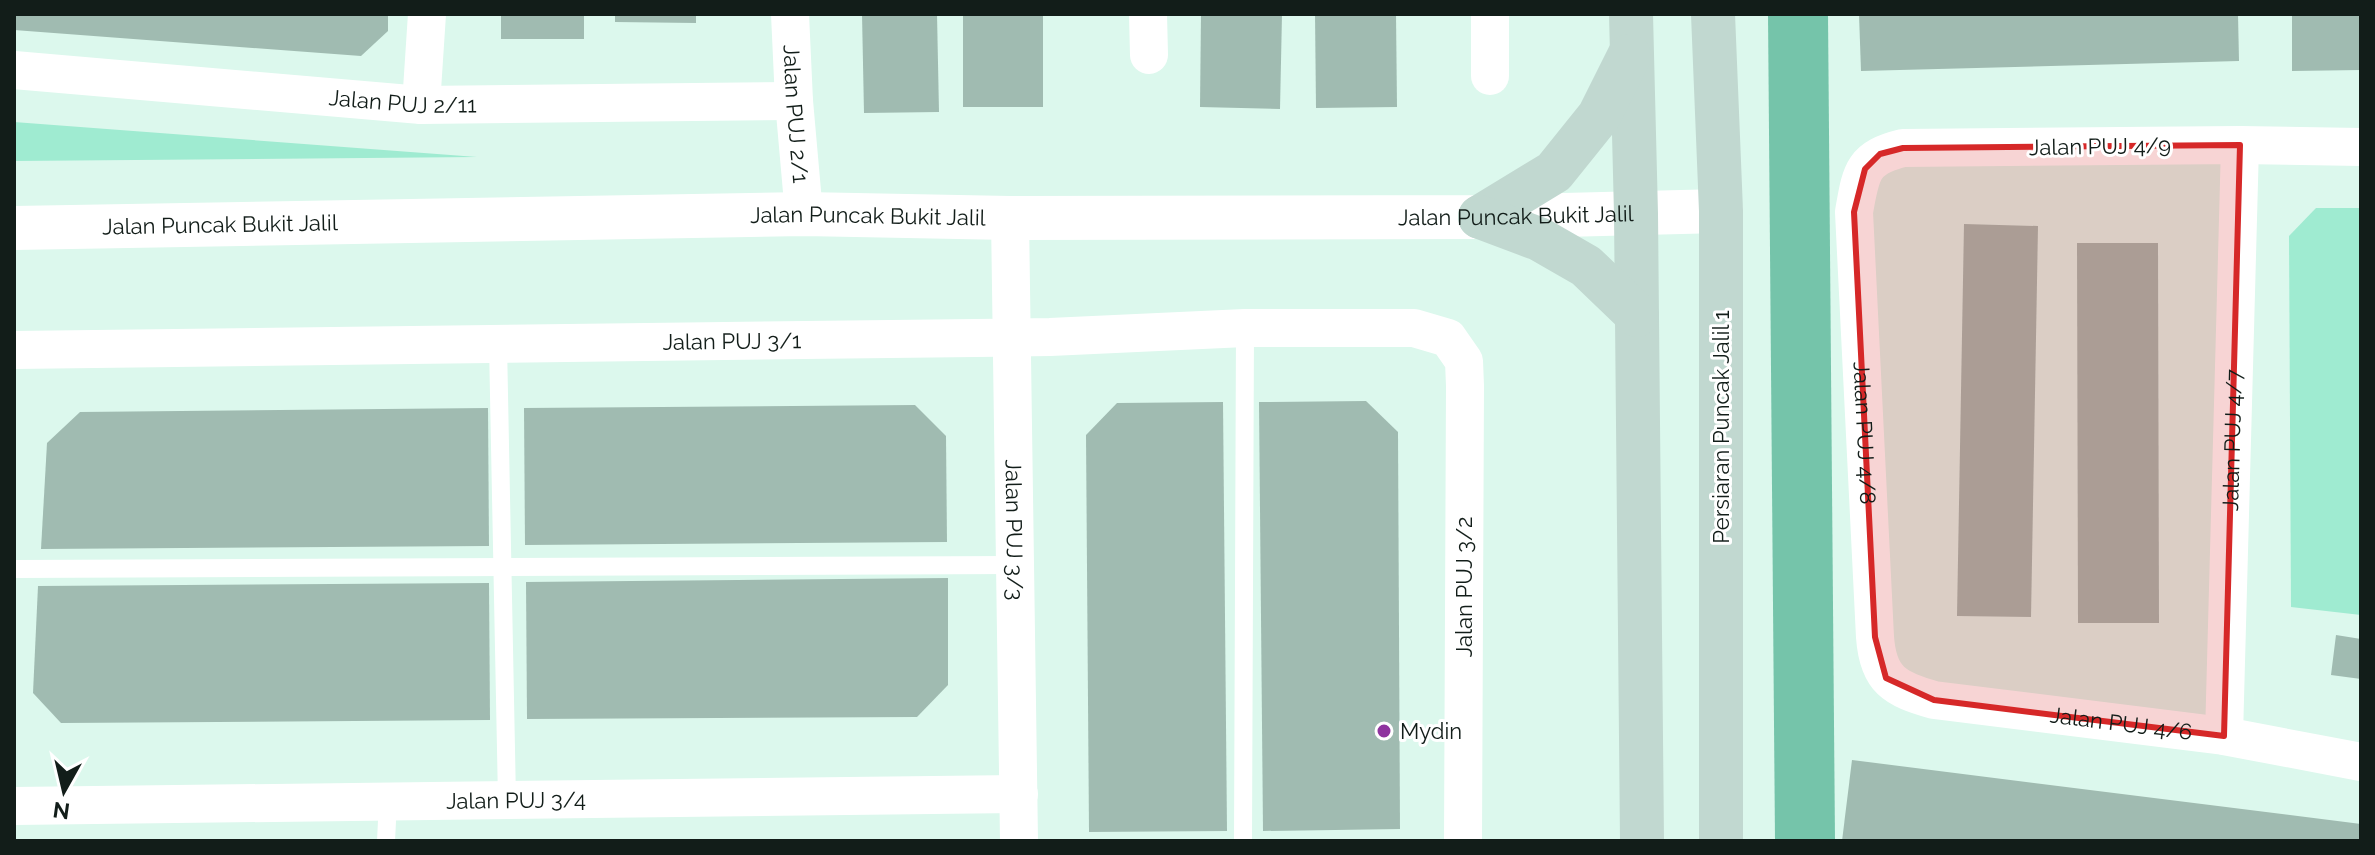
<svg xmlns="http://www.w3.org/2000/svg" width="2375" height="855" font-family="Raleway,sans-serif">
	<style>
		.green { fill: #9febd1 }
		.forest { fill: #75c4aa }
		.building { fill: #a0bbb1 }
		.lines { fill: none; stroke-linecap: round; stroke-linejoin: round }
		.service { stroke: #fff; stroke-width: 18 }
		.minor { stroke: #fff; stroke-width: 38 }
		.tertiary { stroke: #fff; stroke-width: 44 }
		.secondary { stroke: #c1d8d0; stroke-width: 44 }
		.marked { fill: #d62828; fill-opacity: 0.2; stroke: #d62828; stroke-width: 6; stroke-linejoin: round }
		.poi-dot { fill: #8f349f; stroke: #fff; stroke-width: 3 }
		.labels { text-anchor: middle; stroke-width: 6; stroke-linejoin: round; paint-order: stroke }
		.street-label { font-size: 22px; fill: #121d19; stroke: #fff }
		.poi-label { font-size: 22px; fill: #121d19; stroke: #fff; text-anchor: start }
	</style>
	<rect width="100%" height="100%" fill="#dcf8ed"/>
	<!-- green -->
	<g class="green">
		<path d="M14 122 477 157 14 161Z"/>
		<path d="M2316 208H2361V615L2291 607 2289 236Z"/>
	</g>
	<!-- forest -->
	<path class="forest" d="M1768 14H1828L1835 841H1775Z"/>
	<!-- building -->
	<g class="building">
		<path d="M14 14H388V31L361 56 14 30Z"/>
		<rect x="501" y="14" width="83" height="25"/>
		<path d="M615 14H696V23L615 22Z"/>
		<path d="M862 14H937L939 112 864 113Z"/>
		<rect x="963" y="14" width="80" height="93"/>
		<path d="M1201 14H1282L1280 109 1200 107Z"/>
		<path d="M1315 14H1396L1397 107 1316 108Z"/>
		<path d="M1859 14H2238L2239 61 1861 71Z"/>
		<path d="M2292 14H2361V70L2292 71Z"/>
		<path d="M1964 224 2038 226 2031 617 1957 616Z"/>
		<path d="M2077 243H2158L2159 623H2078Z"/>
		<path d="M1366 401 1398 432 1400 829 1263 831 1259 402Z"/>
		<path d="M1223 402 1227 831 1089 832 1086 435 1117 403Z"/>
		<path d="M915 405 946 436 947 542 525 545 524 408Z"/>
		<path d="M488 408 489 546 41 549 47 443 80 412Z"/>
		<path d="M948 578V685L917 717 527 719 526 582Z"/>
		<path d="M489 583 490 720 61 723 33 693 38 586Z"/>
		<path d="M2336 635 2361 639V679L2331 675Z"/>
		<path d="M1852 760 2361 824V841H1842Z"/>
	</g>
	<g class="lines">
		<!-- service -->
		<g class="service">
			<path d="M498 344 507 800"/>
			<path d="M14 569 1015 565"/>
			<path d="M386 841 388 801"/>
			<path d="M1243 841 1245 328"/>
		</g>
		<!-- minor -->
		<g class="minor">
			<path id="s1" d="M790 14 794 101 804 214"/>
			<path d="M1148 14 1149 55"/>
			<path id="s2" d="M14 70 421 105 794 101"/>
			<path d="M1490 76V14"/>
			<path d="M421 105 427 14"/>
			<path id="s3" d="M2361 147 2240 145 1903 148C1862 158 1861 172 1854 212L1875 637C1878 680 1895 689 1934 700L2224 736 2361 762"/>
			<path id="s4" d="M1010 218 1019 841"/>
			<path id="s5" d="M14 350 1050 337 1245 328H1414L1448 338 1464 361 1465 386 1463 841"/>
			<path id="s6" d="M2224 736 2240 145"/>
			<path id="s7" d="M14 806 1019 794"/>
		</g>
		<!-- tertiary -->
		<path class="tertiary" id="s8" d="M14 228 804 214 1010 218 1480 217 1721 211"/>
		<!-- secondary -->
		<g class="secondary">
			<path d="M1631 14 1636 214 1642 841"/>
			<path d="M1713 14 1721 211V841"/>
			<path d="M1480 217 1554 172 1599 116 1629 56"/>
			<path d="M1480 217 1539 239 1586 266 1637 315"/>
		</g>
	</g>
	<!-- marked area -->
	<path class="marked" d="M2240 145 2224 736 1934 700 1886 678 1875 637 1854 212 1865 169 1880 154 1903 148Z"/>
	<!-- markers -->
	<circle class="poi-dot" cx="1384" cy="731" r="8"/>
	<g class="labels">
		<!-- street labels -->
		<g class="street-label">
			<text dy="8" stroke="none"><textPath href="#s2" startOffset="390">Jalan PUJ 2/11</textPath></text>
			<text dy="8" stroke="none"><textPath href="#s1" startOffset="100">Jalan PUJ 2/1</textPath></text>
			<text transform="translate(2100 146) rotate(-1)" y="8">Jalan PUJ 4/9</text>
			<text dy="8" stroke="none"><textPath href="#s8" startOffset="1502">Jalan Puncak Bukit Jalil</textPath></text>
			<text dy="8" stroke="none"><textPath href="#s8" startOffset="854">Jalan Puncak Bukit Jalil</textPath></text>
			<text dy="8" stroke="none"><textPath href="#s8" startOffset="206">Jalan Puncak Bukit Jalil</textPath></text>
			<text dy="8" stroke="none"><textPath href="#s5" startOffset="718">Jalan PUJ 3/1</textPath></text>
			<text transform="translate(1721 427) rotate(-90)" y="8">Persiaran Puncak Jalil 1</text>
			<text dy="8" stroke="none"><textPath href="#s3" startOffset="768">Jalan PUJ 4/8</textPath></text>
			<text dy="8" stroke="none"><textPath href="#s6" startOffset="296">Jalan PUJ 4/7</textPath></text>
			<text dy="8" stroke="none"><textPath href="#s4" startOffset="312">Jalan PUJ 3/3</textPath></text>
			<text transform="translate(1464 587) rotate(-90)" y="8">Jalan PUJ 3/2</text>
			<text dy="8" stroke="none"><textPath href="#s3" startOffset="1256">Jalan PUJ 4/6</textPath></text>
			<text dy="8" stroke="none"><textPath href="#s7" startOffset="502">Jalan PUJ 3/4</textPath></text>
		</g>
		<!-- poi labels -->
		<g class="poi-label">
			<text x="1400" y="739">Mydin</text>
		</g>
	</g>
	<!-- border -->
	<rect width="2375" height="855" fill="none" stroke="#121d19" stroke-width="32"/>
	<!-- north arrow -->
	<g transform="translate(64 791) rotate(188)" stroke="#ffffff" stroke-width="6" paint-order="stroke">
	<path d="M0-6L14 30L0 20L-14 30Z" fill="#121d19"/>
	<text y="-12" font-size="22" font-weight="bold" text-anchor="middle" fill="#121d19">N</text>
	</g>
</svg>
